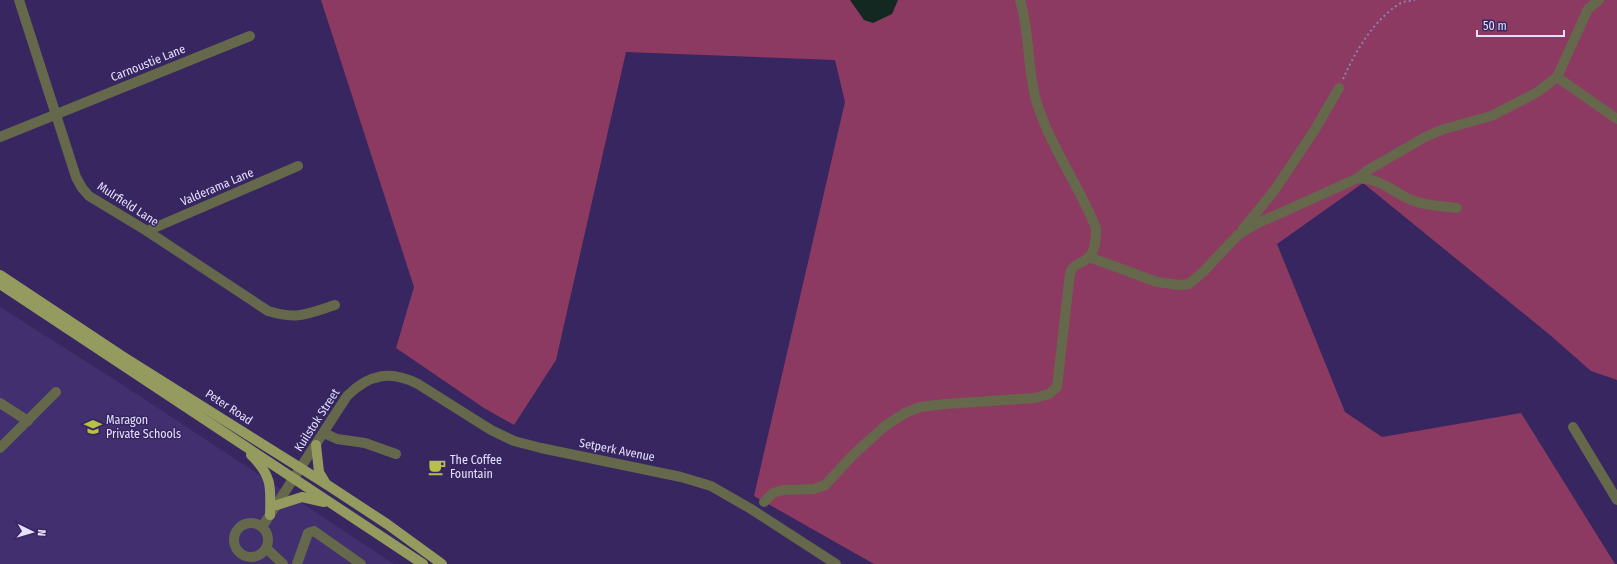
<svg xmlns="http://www.w3.org/2000/svg" width="1617" height="564" font-family="'Fira Sans Condensed',sans-serif">
	<style>
		.built { fill: #412f6f }
		.green { fill: #8d3a62 }
		.water { fill: #122821 }
		.lines { fill: none; stroke-linecap: round; stroke-linejoin: round }
		.path { stroke: #8b81ac; stroke-width: 2; stroke-dasharray: 2 3; stroke-linecap: butt }
		.minor { stroke: #65684b; stroke-width: 10 }
		.major { stroke: #959b5e; stroke-width: 10 }
		.labels { text-anchor: middle; stroke-width: 3; stroke-linejoin: round; paint-order: stroke }
		.street-label { font-size: 12px; fill: #e4e0fd; stroke: #372660 }
		.poi-label { font-size: 12px; fill: #e4e0fd; stroke: #372660; text-anchor: start }
	</style>
	<rect width="100%" height="100%" fill="#372660"/>
	<!-- built -->
	<path class="built" d="M0 307 117 381 394 564H0Z"/>
	<!-- green -->
	<path class="green" d="M321 0H1617V380L1591 371 1550 335 1363 183 1277 244 1345 412 1382 437 1521 413 1615 564H874L754 496 845 102 835 60 626 52 556 360 514 425 484 408 396 348 414 287Z"/>
	<!-- water -->
	<path class="water" d="M850 0H898L892 14 873 23 864 20Z"/>
	<g class="lines">
		<!-- path -->
		<path class="path" d="M1343 79C1355 52 1373 21 1399 4 1404 1 1410 1 1415 0"/>
		<!-- minor -->
		<g class="minor">
			<path d="M19 0 76 177 82 188 89 196 147 231 268 311C297 320 307 314 335 305"/>
			<path d="M1557 77 1617 119"/>
			<path d="M0 137 250 36"/>
			<path d="M1358 178 1368 170 1425 137 1444 129 1491 116 1536 93 1557 77 1588 9 1599 0"/>
			<path d="M1243 229 1274 191 1314 131 1339 88"/>
			<path d="M147 231 298 166"/>
			<path d="M1089 257 1157 282 1179 285 1189 284 1203 272 1238 235 1256 224 1358 178C1381 179 1390 190 1409 199 1424 206 1442 206 1457 208"/>
			<path d="M0 403 28 421"/>
			<path d="M1573 427 1617 500"/>
			<path d="M324 433 337 439 365 443 396 454"/>
			<path d="M0 448 56 392"/>
			<path d="M764 502 773 493 783 490 814 489 825 485 854 454 885 426 905 413 920 407 945 404 1035 398 1049 394 1057 387 1070 273C1075 262 1080 265 1088 258 1096 251 1096 237 1096 228 1079 186 1048 142 1036 100 1027 67 1030 33 1020 0"/>
			<circle cx="251" cy="540" r="17"/>
			<path d="M262 527 347 396C369 374 390 370 418 384L491 430 514 441 541 448 681 477 711 486 751 509 836 564"/>
			<path d="M266 548 283 564"/>
			<path d="M297 564 308 533 314 531 361 564"/>
		</g>
		<!-- major -->
		<g class="major">
			<path d="M0 275 122 356 326 484 387 524 442 564"/>
			<path d="M0 284 423 564"/>
			<path d="M316 445 319 472 326 484"/>
			<path d="M251 455C272 475 271 487 270 515"/>
			<path d="M277 505 302 497 324 502"/>
		</g>
	</g>
	<!-- icons -->
	<defs>
		<g id="school-bare" transform="scale(1.38)"><path d="M0-5L7-2L0 1L-7-2ZM-4 1L0 2.5L4 1V4Q0 6-4 4Z" fill="#b8c147" stroke="#372660" stroke-width="2.5" paint-order="stroke"/></g>
		<g id="cafe-bare" transform="scale(1.38)"><path d="M-5.5-4.5H6V0H3Q3 3.5 0 3.5H-2.5Q-5.5 3.5-5.5 0ZM3-3.2v2h1.7v-2ZM-6 4.5H4V6H-6Z" fill="#b8c147" stroke="#372660" stroke-width="2.5" paint-order="stroke"/></g>
	</defs>
	<g fill-rule="evenodd">
		<use href="#school-bare" x="93" y="427"/>
		<use href="#cafe-bare" x="437" y="467"/>
	</g>
	<g class="labels">
		<!-- street labels -->
		<g class="street-label">
			<text transform="translate(148 63) rotate(-22)" y="4">Carnoustie Lane</text>
			<text transform="translate(217 187) rotate(-23)" y="4">Valderama Lane</text>
			<text transform="translate(128 204) rotate(33)" y="4">Mulrfield Lane</text>
			<text transform="translate(229 407) rotate(33)" y="4">Peter Road</text>
			<text transform="translate(317 420) rotate(-57)" y="4">Kuilstok Street</text>
			<text transform="translate(617 450) rotate(11)" y="4">Setperk Avenue</text>
		</g>
		<!-- poi labels -->
		<g class="poi-label">
			<text x="106" y="424">Maragon<tspan x="106" dy="14">Private Schools</tspan></text>
			<text x="450" y="464">The Coffee<tspan x="450" dy="14">Fountain</tspan></text>
		</g>
	</g>
	<!-- north arrow -->
	<g transform="translate(32 532) rotate(95)" stroke="#372660" stroke-width="3" paint-order="stroke">
	<path d="M0-3L7 15L0 10L-7 15Z" fill="#e4e0fd"/>
	<text y="-6" font-size="11" font-weight="bold" text-anchor="middle" fill="#e4e0fd">N</text>
	</g>
	<!-- scale -->
	<path d="M1477 30v6h87v-6" fill="none" stroke="#e4e0fd" stroke-width="2"/>
	<text x="1483" y="30" font-size="12" fill="#e4e0fd" stroke="#372660" stroke-width="3" paint-order="stroke">50 m</text>
</svg>
